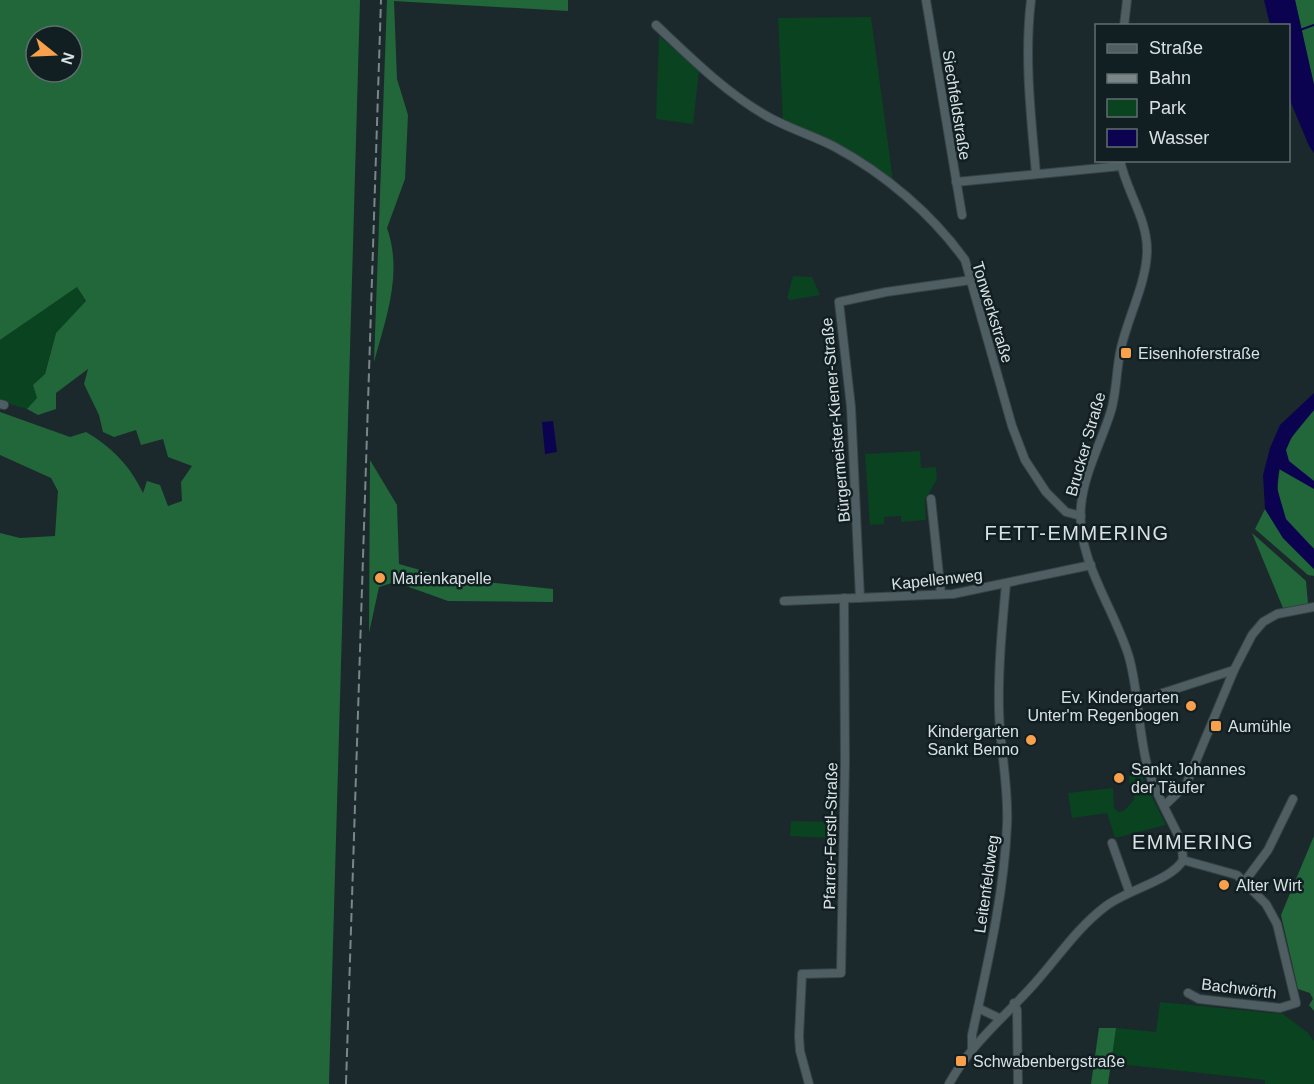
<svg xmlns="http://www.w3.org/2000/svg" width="1314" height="1084" font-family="Helvetica,sans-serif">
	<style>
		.green { fill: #094320 }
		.forest { fill: #21673a; fill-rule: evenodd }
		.water { fill: #0c0350 }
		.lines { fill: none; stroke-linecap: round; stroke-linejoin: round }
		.stream { stroke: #0c0350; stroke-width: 2 }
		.minor-casing { stroke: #384346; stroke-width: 10 }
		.minor { stroke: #4f5e62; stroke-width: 8 }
		.rail { stroke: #7a8688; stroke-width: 2; stroke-dasharray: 9 4.5; stroke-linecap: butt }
		.poi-dot { fill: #f9a04c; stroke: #121f22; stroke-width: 2 }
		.labels { text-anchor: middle; stroke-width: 5; stroke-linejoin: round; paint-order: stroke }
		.street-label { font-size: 16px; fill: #d8e1e3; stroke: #121f22 }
		.poi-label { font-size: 16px; fill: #d8e1e3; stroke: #121f22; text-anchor: start }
		.quarter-label { font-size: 20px; letter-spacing: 1.5px; fill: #d8e1e3; stroke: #121f22 }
	</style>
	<rect width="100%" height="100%" fill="#1b292c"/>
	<!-- green -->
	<g class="green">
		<path d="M871 17 893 181 866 160 835 143 783 121 778 18Z"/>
		<path d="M659 36 699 71 693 124 656 119Z"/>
		<path d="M793 276 812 277 820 295 790 300 787 298Z"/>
		<path d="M77 287 86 302 56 333 38 398 27 409 0 401V340Z"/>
		<path d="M920 451 921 468 936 467 937 479 925 500 926 520 901 522V516L884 517V524L870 525 865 454Z"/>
		<path d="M1141 775 1166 825 1115 838 1107 813 1072 818 1068 793 1113 788 1114 808 1118 812 1124 811 1134 800V793L1130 791 1129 776Z"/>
		<path d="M791 821 831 822 830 838 790 836Z"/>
		<path d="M1160 1002 1283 1014 1307 1032 1314 1041V1084H1265V1080L1110 1063 1116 1028 1156 1032Z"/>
	</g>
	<!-- forest -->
	<g class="forest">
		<path d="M0 0H360L329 1084H0V533L20 538 55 536 58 491 51 478 0 455V412L70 437 86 432C113 448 130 466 143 493L147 481 160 485 168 506 182 501 181 482 192 466 168 457 163 439 141 445 136 430 114 437 103 432 99 415 84 384 88 369 56 393V409L38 415 27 409 37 398 33 385 45 374 56 333 86 301 77 287 0 340ZM36 36H72V72H36Z"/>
		<path d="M387 0H568V11L394 1 397 79 408 115 405 179 387 228C403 273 386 318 374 362Z"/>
		<path d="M1295 0H1314V85Z"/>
		<path d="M1314 410V549C1305 540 1291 529 1285 519 1267 484 1286 434 1314 410Z"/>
		<path d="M370 460 397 505 399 564 448 578 553 589V602L448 601 395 582 379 587 369 633Z"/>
		<path d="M1265 509 1283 538 1314 569V576L1308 575 1255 529Z"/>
		<path d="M1252 533 1306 581 1308 604 1283 608Z"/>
		<path d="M1314 836V1011L1309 1005 1313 999 1310 993 1298 989 1281 915Z"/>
		<path d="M1099 1028H1116L1108 1084H1091Z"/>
	</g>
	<!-- water -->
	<g class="water">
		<path d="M1264 0H1295L1314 85V153L1309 146 1289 98 1288 26 1270 25Z"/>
		<path d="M1314 393V410L1291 438 1286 450 1289 461 1314 481V489L1279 469 1277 488 1286 519 1314 549V569L1283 538 1265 509 1263 475 1270 448 1280 425Z"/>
		<path d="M553 421 557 452 545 454 542 422Z"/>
	</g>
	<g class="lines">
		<!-- stream -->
		<path class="stream" d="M1300 30 1314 25"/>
		<!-- minor casing -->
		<g class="minor-casing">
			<g id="minor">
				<path d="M926 0 962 215"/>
				<path d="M1031 0C1024 58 1031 116 1036 174"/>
				<path d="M656 25C690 57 724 91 765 115 787 128 812 135 835 147 885 174 932 214 965 260L1012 426 1025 460 1046 492 1066 512 1081 516"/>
				<path d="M1124 26 1127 0"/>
				<path d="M956 182 1121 166"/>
				<path d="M0 404 4 405"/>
				<path d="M931 499 941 594"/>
				<path d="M860 598 851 407 839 302 886 292 971 280"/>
				<path d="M784 601 953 594 1091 565"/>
				<path d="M1138 701 1234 670"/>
				<path d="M1164 806 1186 785 1234 670 1252 635 1263 622 1277 614 1314 607"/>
				<path d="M1112 843 1129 891"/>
				<path d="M1183 860 1237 875 1266 904 1277 924 1296 1003 1280 1008 1199 999 1188 993"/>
				<path d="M1245 881 1268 850 1293 799"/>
				<path d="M1014 1003 1017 1010 1018 1084"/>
				<path d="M978 1008 999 1018"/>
				<path d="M972 1049V1035C987 966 1004 896 1007 825 1009 787 1000 749 999 711 998 669 1002 627 1006 584"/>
				<path d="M809 1084 800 1051 799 1036 802 974 841 973 845 761 844 598"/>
				<path d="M949 1084C972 1042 1004 1018 1035 983 1059 956 1077 928 1106 906 1127 890 1172 880 1183 860L1182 846 1178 835C1168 814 1155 792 1148 769 1138 732 1139 693 1129 657 1114 607 1076 560 1081 506 1084 473 1101 443 1111 411 1117 391 1116 369 1121 348 1128 317 1146 284 1147 252 1148 219 1126 191 1120 160"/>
			</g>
		</g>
		<!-- minor -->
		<use href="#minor" class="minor"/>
		<!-- rail -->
		<path class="rail" d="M346 1084 381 0"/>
	</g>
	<!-- markers -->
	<g class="poi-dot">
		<rect x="1120" y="347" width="12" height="12" rx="3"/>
		<circle cx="380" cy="578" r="6"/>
		<circle cx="1191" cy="706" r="6"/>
		<rect x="1210" y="720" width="12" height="12" rx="3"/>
		<circle cx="1031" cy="740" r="6"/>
		<circle cx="1119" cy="778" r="6"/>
		<circle cx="1224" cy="885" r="6"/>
		<rect x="955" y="1055" width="12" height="12" rx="3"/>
	</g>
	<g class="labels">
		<!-- street labels -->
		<g class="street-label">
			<text transform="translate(957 105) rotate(81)" y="6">Siechfeldstraße</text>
			<text transform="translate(993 312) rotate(73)" y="6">Tonwerkstraße</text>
			<text transform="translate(835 420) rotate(-95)" y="6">Bürgermeister-Kiener-Straße</text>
			<text transform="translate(1085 444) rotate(-74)" y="6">Brucker Straße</text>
			<text transform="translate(937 579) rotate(-6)" y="6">Kapellenweg</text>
			<text transform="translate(830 836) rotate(-89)" y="6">Pfarrer-Ferstl-Straße</text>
			<text transform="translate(986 884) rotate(-82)" y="6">Leitenfeldweg</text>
			<text transform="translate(1239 988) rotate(7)" y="6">Bachwörth</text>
		</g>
		<!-- poi labels -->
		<g class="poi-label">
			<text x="1138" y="359">Eisenhoferstraße</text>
			<text x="392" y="584">Marienkapelle</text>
			<text x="1179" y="703" text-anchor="end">Ev. Kindergarten<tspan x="1179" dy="18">Unter'm Regenbogen</tspan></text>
			<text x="1228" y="732">Aumühle</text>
			<text x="1019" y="737" text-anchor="end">Kindergarten<tspan x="1019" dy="18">Sankt Benno</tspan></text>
			<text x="1131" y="775">Sankt Johannes<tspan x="1131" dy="18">der Täufer</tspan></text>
			<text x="1236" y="891">Alter Wirt</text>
			<text x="973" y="1067">Schwabenbergstraße</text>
		</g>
		<!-- quarter labels -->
		<g class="quarter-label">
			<text x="1077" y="540">FETT-EMMERING</text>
			<text x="1193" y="849">EMMERING</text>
		</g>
	</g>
	<!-- legend -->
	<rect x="1095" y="24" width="195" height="138" fill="#121f22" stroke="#616d6f" stroke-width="1.5"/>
	<rect x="1107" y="44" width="30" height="9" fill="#4f5e62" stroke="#616d6f" stroke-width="1.5"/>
	<text x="1149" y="54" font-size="18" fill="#d8e1e3">Straße</text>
	<rect x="1107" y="74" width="30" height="9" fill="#7a8688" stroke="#616d6f" stroke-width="1.5"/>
	<text x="1149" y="84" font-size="18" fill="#d8e1e3">Bahn</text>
	<rect x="1107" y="99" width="30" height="18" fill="#094320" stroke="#616d6f" stroke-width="1.5"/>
	<text x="1149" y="114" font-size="18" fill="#d8e1e3">Park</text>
	<rect x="1107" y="129" width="30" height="18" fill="#0c0350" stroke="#616d6f" stroke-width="1.5"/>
	<text x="1149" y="144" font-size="18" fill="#d8e1e3">Wasser</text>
	<!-- north arrow -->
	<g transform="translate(54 54) rotate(108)"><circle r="28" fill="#121f22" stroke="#616d6f" stroke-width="1.5"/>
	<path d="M0-4.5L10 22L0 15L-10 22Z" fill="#f9a04c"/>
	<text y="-9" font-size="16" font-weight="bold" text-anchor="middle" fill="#d8e1e3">N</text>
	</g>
</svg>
